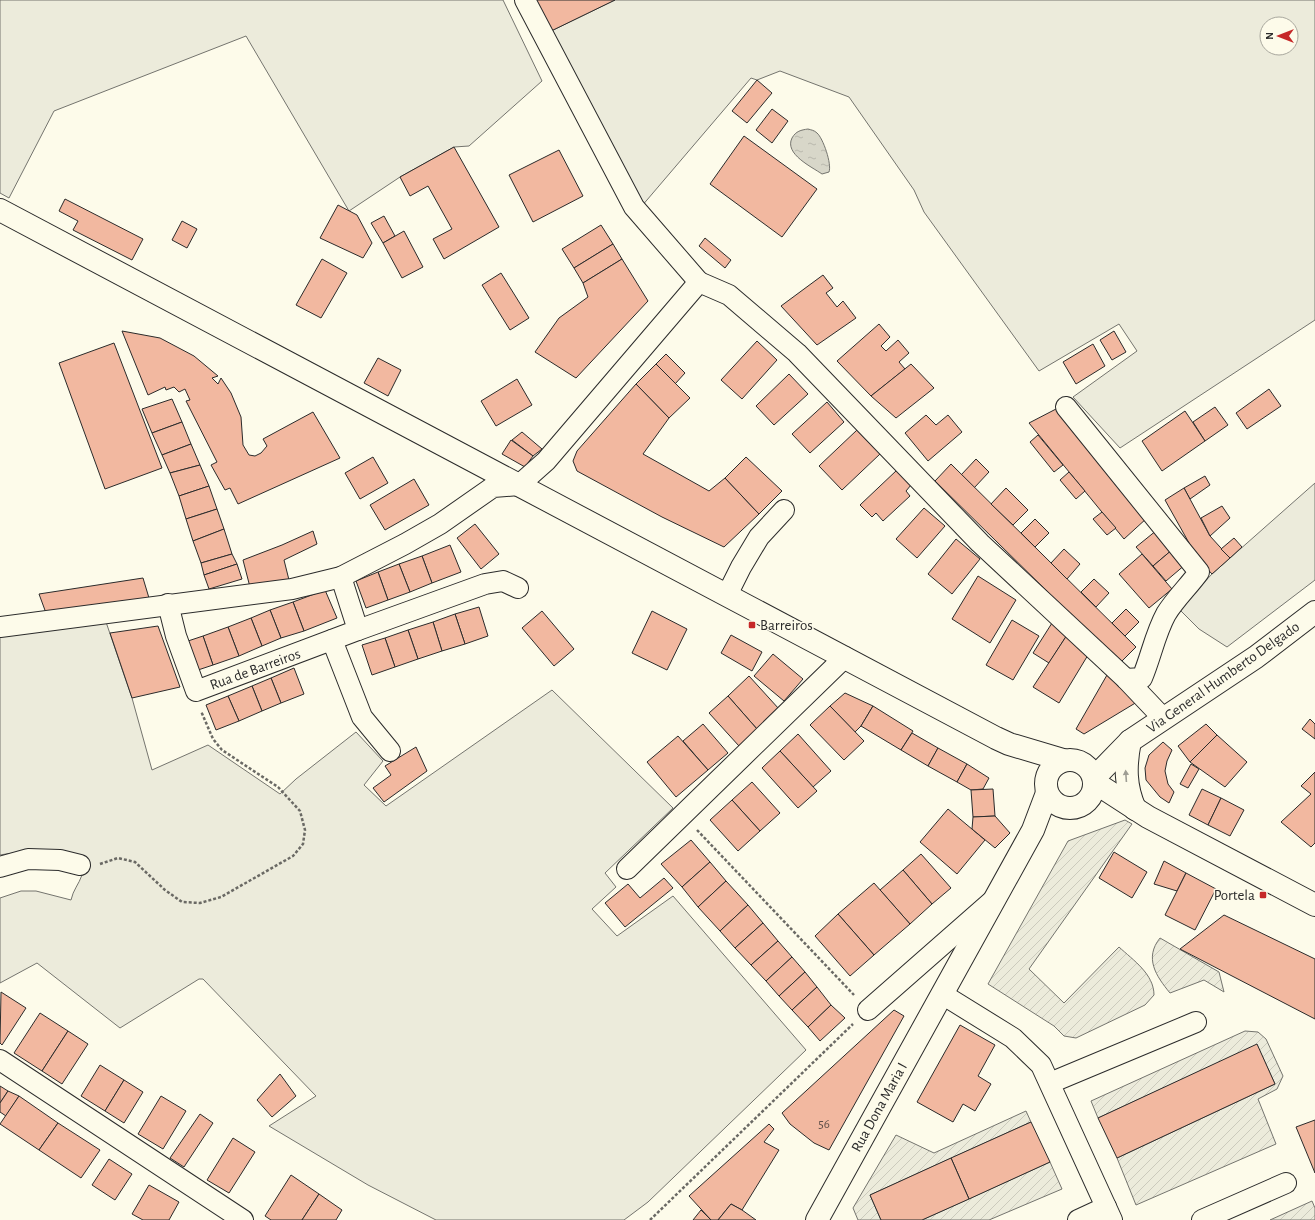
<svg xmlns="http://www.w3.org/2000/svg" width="1315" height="1220" font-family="'Alegreya Sans',sans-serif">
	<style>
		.green { fill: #ecebdb; stroke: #74746e; fill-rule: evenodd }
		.garden { fill: url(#garden-furrows); stroke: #74746e }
		.water { fill: url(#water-ripples); stroke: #74746e }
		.building { fill: #f2b8a0; stroke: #2b2b2b }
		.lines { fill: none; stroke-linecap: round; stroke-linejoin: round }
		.street-casing { stroke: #2b2b2b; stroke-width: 22 }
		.secondary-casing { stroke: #2b2b2b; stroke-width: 24 }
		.path { stroke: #6a6964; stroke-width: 2.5; stroke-dasharray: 3 2; stroke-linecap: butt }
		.street { stroke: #fdfbea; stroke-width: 20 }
		.secondary { stroke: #fdfbea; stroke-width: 22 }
		.oneway { fill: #9e9d94 }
		.poi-dot { fill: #c62828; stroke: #fdfbea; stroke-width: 1.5 }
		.labels { text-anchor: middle; stroke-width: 3; stroke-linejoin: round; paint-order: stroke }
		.number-label { font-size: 13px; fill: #5d4e48 }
		.poi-label { font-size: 15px; fill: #2b2b2b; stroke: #fdfbea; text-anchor: start }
		.street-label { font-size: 15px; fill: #2b2b2b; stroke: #fdfbea }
	</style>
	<defs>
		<pattern id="garden-furrows" width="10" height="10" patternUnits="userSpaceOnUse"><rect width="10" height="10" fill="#ecebdb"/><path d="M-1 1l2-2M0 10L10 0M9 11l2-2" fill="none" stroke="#cbcabc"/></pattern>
		<pattern id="water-ripples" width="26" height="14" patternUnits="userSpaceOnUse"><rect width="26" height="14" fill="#d8d7c9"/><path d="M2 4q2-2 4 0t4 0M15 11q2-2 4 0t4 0" fill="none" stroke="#bab9ad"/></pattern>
	</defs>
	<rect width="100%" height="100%" fill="#fdfbea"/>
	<!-- green -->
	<g class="green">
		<path d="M0 0H503L542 81 469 146 454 147 400 177 349 211 246 36 54 111 9 198 0 193Z"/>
		<path d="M615 0H1315V320L1120 448 1073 397 1137 351 1119 324 1039 371 924 212 914 190 849 97 780 71 757 80 751 78 641 207 547 33ZM1267 24H1291V48H1267Z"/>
		<path d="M1315 483V580L1227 647 1199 629 1179 609 1212 574Z"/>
		<path d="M106 622 132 698 152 770 208 745 280 794 296 779 356 732 383 761 364 785 386 806 552 690 673 808 605 873 616 887 592 909 617 936 673 896 806 1050 648 1202 624 1220H436L368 1185 269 1126 316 1096 203 979H199L120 1028 37 963 0 983V898L21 891H36L71 900C73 890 79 884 82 875L70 858C46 854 24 850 0 855V632Z"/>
	</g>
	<!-- garden -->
	<g class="garden">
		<path d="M1125 820 1132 824 1029 969 1064 1003 1119 947C1133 960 1154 974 1154 995L1145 1005 1076 1038 1064 1036 1054 1026 988 984 1068 841Z"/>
		<path d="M1160 938 1219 972 1224 992 1204 980 1170 993C1156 976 1144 958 1160 938Z"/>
		<path d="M1245 1031 1258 1032 1266 1039 1283 1076 1277 1089 1258 1099 1276 1144 1136 1205 1117 1158 1275 1084 1257 1045 1098 1118 1091 1101Z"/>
		<path d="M1026 1111 1031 1122 870 1195 881 1220H858L853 1208 896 1135 934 1153Z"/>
		<path d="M1050 1162 1062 1189 989 1220H922Z"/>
		<path d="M1312 1201 1315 1208V1220H1270Z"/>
	</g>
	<!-- water -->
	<path class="water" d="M808 129C811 130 814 130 817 133 823 138 832 164 829 172L822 174C812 167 784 154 792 138 796 131 801 130 808 129Z"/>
	<!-- building -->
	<g class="building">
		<path d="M531 0H615L547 33Z"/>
		<path d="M757 80 772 93 747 123 732 111Z"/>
		<path d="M772 109 788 121 772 143 756 130Z"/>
		<path d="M744 136 817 189 782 237 710 184Z"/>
		<path d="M454 147 499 227 444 259 433 239 452 229 428 186 410 196 400 177Z"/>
		<path d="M559 150 583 196 533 222 509 175Z"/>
		<path d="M65 199 143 239 132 260 73 230 78 221 59 211Z"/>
		<path d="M338 205 357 215 372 243 363 258 320 238Z"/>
		<path d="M384 216 395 236 383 243 371 223Z"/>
		<path d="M182 221 197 229 187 248 172 240Z"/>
		<path d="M601 225 613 244 574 268 562 249Z"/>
		<path d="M404 231 423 267 402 278 383 243Z"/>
		<path d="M705 238 731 260 725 268 699 246Z"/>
		<path d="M613 244 622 259 583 283 574 268Z"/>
		<path d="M322 259 347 273 321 318 296 305Z"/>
		<path d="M622 259 648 301 576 378 535 352 559 318 588 297 583 283Z"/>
		<path d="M501 273 529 318 510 330 482 285Z"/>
		<path d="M823 275 833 288 826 293 837 307 843 301 856 318 817 345 781 306Z"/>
		<path d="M879 324 890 337 881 346 886 351 898 340 909 353 899 362 905 369 871 396 837 361Z"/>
		<path d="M122 331 160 338 194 356 218 376 212 378 218 384 221 378 231 393 241 417 243 445 249 455 255 456 261 453 267 446 263 439 313 412 340 458 238 504 230 488 225 490 211 465 217 462 186 401 190 400 185 389 179 392 174 387 166 390 165 387 148 395Z"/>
		<path d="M1114 331 1126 352 1112 360 1100 340Z"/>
		<path d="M757 341 777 360 742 399 721 380Z"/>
		<path d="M114 343 162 468 105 489 59 363Z"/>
		<path d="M1093 344 1105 366 1076 384 1063 362Z"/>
		<path d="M666 354 685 373 675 384 656 364Z"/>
		<path d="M378 358 401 370 388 396 364 383Z"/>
		<path d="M656 364 690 398 669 418 636 384Z"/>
		<path d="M911 364 934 388 896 418 871 396Z"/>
		<path d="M789 374 808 394 774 425 756 406Z"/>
		<path d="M517 379 532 405 496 426 481 401Z"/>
		<path d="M636 384 669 418 643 454 709 491 725 478 759 514 724 547 662 517 577 471 573 461 577 451Z"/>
		<path d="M1269 389 1281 406 1247 429 1236 413Z"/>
		<path d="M172 399 182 422 152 433 142 409Z"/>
		<path d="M827 402 844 422 810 453 792 434Z"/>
		<path d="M1215 407 1228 425 1205 441 1193 422Z"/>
		<path d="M1056 409 1147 518 1124 539 1029 423Z"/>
		<path d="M1185 411 1205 441 1162 471 1142 441Z"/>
		<path d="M926 415 936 425 948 415 962 432 928 461 905 433Z"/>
		<path d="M182 422 191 444 162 455 152 433Z"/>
		<path d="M857 430 880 454 842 490 819 466Z"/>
		<path d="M522 432 542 449 533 456 512 440Z"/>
		<path d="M1038 435 1063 465 1054 472 1030 442Z"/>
		<path d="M511 440 533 456 525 467 502 454Z"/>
		<path d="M191 444 200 465 170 473 162 455Z"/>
		<path d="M373 457 388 483 360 499 345 473Z"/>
		<path d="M746 457 782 491 759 514 725 478Z"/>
		<path d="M976 459 989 472 974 488 961 475Z"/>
		<path d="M951 464 1136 647 1120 663 935 481Z"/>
		<path d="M200 465 209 486 179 496 170 473Z"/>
		<path d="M897 470 911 485 906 491 910 496 883 521 876 513 872 517 860 505Z"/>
		<path d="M1069 472 1085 491 1076 499 1060 480Z"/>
		<path d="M1205 476 1210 485 1190 499 1184 488Z"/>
		<path d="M414 479 429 505 385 530 370 505Z"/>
		<path d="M209 486 217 509 186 519 179 496Z"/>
		<path d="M1006 488 1028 510 1013 525 991 504Z"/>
		<path d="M1184 488 1210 536 1230 558 1212 574 1198 559 1165 500Z"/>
		<path d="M1222 506 1230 518 1210 536 1201 518Z"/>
		<path d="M924 508 945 526 917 558 896 539Z"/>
		<path d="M217 509 224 529 193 541 186 519Z"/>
		<path d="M1102 512 1116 528 1107 535 1093 519Z"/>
		<path d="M1035 519 1049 533 1035 547 1021 533Z"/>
		<path d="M475 524 499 554 481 569 457 538Z"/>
		<path d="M224 529 232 554 201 563 193 541Z"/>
		<path d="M1157 530 1173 549 1153 566 1136 547Z"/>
		<path d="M313 531 317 544 284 560 290 584 251 591 243 560 282 545Z"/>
		<path d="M1234 538 1242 547 1230 558 1221 549Z"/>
		<path d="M956 539 980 559 952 594 928 574Z"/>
		<path d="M450 545 461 572 432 583 422 556Z"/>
		<path d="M1064 549 1080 564 1067 579 1051 563Z"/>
		<path d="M1173 549 1186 564 1166 581 1153 566Z"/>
		<path d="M232 554 237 564 204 575 201 563Z"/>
		<path d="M1142 554 1172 589 1149 608 1119 574Z"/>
		<path d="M422 556 432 583 410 592 399 564Z"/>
		<path d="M237 564 242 579 209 589 204 575Z"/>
		<path d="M399 564 410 592 388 600 378 572Z"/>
		<path d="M378 572 388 600 366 608 356 581Z"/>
		<path d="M978 576 1016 600 990 643 952 619Z"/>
		<path d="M143 578 149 598 46 613 39 594Z"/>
		<path d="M1094 579 1109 593 1096 607 1081 592Z"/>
		<path d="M325 590 337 618 304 631 293 602Z"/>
		<path d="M293 602 304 631 281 638 270 610Z"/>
		<path d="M479 607 488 636 465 644 455 614Z"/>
		<path d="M1126 609 1139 622 1125 636 1112 623Z"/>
		<path d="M270 610 281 638 262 646 251 618Z"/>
		<path d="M542 611 574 649 554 666 522 628Z"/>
		<path d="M652 611 687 629 667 670 632 653Z"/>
		<path d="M455 614 465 644 442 651 433 622Z"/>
		<path d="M251 618 262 646 239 656 228 627Z"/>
		<path d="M1012 620 1039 636 1013 680 986 665Z"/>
		<path d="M433 622 442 651 418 659 408 630Z"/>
		<path d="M1052 623 1067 635 1049 663 1033 653Z"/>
		<path d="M158 626 180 687 132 698 110 633Z"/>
		<path d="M228 627 239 656 213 665 203 636Z"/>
		<path d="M408 630 418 659 395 667 385 638Z"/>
		<path d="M731 635 762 652 752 671 721 653Z"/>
		<path d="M1067 635 1088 655 1059 703 1033 687Z"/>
		<path d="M203 636 213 665 192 672 182 643Z"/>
		<path d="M385 638 395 667 372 675 362 645Z"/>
		<path d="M773 654 803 679 784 701 754 676Z"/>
		<path d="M294 668 304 694 281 703 271 678Z"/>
		<path d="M1107 675 1137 702 1084 734 1076 729Z"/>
		<path d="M749 676 779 709 757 729 728 696Z"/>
		<path d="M271 678 281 703 262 711 252 686Z"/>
		<path d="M252 686 262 711 239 721 228 696Z"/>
		<path d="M845 693 873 706 861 726 855 732 830 706Z"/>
		<path d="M228 696 239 721 216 730 206 705Z"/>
		<path d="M728 696 757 729 739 746 709 713Z"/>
		<path d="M830 706 864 741 844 760 810 725Z"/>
		<path d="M873 706 913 731 901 750 861 726Z"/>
		<path d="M1310 719 1315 724V739L1302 729Z"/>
		<path d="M703 724 728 753 708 770 683 741Z"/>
		<path d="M1206 724 1217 735 1190 762 1178 746Z"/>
		<path d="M912 733 938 748 928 766 901 750Z"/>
		<path d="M798 734 831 771 813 787 780 751Z"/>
		<path d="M1217 735 1247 762 1225 787 1190 762Z"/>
		<path d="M678 736 708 770 676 797 647 762Z"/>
		<path d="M1163 742 1172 750 1167 761 1165 771 1168 784 1174 792 1169 803 1160 797 1146 780 1145 768 1149 755Z"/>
		<path d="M416 747 427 771 384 802 373 788 391 775 385 766Z"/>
		<path d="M938 748 967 764 957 782 928 766Z"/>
		<path d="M780 751 817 791 798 808 762 768Z"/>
		<path d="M967 764 989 778 983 789 971 790 957 782Z"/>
		<path d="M1191 764 1199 769 1188 788 1180 784Z"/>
		<path d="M1315 772V843L1311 847 1281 822 1311 794 1301 786Z"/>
		<path d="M752 782 780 813 760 831 732 800Z"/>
		<path d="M993 789 995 816 973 817 971 790Z"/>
		<path d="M1202 789 1221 798 1208 825 1189 815Z"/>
		<path d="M1221 798 1244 810 1230 836 1208 825Z"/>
		<path d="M732 800 760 831 738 851 710 820Z"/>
		<path d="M948 809 985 840 957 874 920 842Z"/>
		<path d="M995 816 1010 833 995 848 972 829 973 817Z"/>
		<path d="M691 840 710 862 682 887 661 864Z"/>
		<path d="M1114 852 1147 872 1132 898 1099 878Z"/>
		<path d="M921 854 951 888 932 904 903 870Z"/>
		<path d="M1164 861 1186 873 1177 891 1154 884Z"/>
		<path d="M710 862 726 881 698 907 682 887Z"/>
		<path d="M903 870 932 904 910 924 880 890Z"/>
		<path d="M1186 873 1216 889 1195 930 1165 915Z"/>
		<path d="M664 878 673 888 625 927 605 903 628 884 640 898Z"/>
		<path d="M726 881 748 905 720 931 698 907Z"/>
		<path d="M874 883 910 924 874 955 838 914Z"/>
		<path d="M748 905 763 923 735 948 720 931Z"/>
		<path d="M838 914 874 955 850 976 815 936Z"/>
		<path d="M1224 915 1315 959V1019L1180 949Z"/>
		<path d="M763 923 778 941 751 965 735 948Z"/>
		<path d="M778 941 792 957 766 981 751 965Z"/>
		<path d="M792 957 805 972 779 996 766 981Z"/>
		<path d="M805 972 817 987 792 1010 779 996Z"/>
		<path d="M817 987 831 1005 808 1027 792 1010Z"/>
		<path d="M1 992 26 1008 2 1045 0 1043Z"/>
		<path d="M831 1005 845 1018 820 1041 808 1027Z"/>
		<path d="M894 1010 904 1016 829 1150 814 1143 790 1124 782 1113Z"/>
		<path d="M40 1013 68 1031 42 1071 14 1053Z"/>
		<path d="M960 1025 995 1045 978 1076 991 1084 975 1111 963 1104 953 1122 917 1102Z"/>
		<path d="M68 1031 88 1044 62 1084 42 1071Z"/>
		<path d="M1257 1044 1275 1084 1117 1158 1098 1118Z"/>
		<path d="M100 1065 124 1080 105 1111 81 1096Z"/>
		<path d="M280 1074 296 1096 272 1117 257 1100Z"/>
		<path d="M124 1080 143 1092 124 1123 105 1111Z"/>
		<path d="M0 1086 8 1091 0 1103Z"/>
		<path d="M8 1091 19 1096 6 1116 0 1112V1103Z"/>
		<path d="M19 1096 58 1123 39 1150 0 1124Z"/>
		<path d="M161 1096 186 1111 163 1149 138 1134Z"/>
		<path d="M200 1114 213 1123 184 1167 170 1158Z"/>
		<path d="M1315 1120V1173L1296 1127Z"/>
		<path d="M1031 1122 1050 1162 969 1199 951 1158Z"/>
		<path d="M58 1123 100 1150 81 1178 39 1150Z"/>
		<path d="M769 1124 774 1129 764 1142 779 1150 742 1210 731 1204 718 1220H711L689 1196Z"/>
		<path d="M233 1138 255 1152 229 1193 207 1180Z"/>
		<path d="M951 1158 969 1199 922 1220H881L870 1195Z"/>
		<path d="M109 1159 132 1174 115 1200 92 1185Z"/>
		<path d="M291 1175 319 1194 302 1220H271L265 1216Z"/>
		<path d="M149 1185 179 1202 169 1220H143L132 1214Z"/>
		<path d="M319 1194 342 1210 336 1220H302Z"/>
		<path d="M731 1204 742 1210 756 1220H718Z"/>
		<path d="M701 1210 711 1220H693Z"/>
	</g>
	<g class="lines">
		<!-- street casing -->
		<g class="street-casing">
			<g id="street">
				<path d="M525 0 634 207 699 282"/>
				<path d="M1066 407 1199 572C1189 586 1175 599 1166 614 1155 634 1151 657 1142 678L1126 679"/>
				<path d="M727 595 741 567 759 537 784 510"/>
				<path d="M168 604 176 636 196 691 358 630 341 577"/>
				<path d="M0 627 292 589 341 577 405 544 440 524 493 487 519 485 546 461 699 282 729 295 797 353 980 543 1126 679 1163 718"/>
				<path d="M358 630 485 584 503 581 518 588"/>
				<path d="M332 640 362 717 390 751"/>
				<path d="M0 867 28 859 60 860 80 865"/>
				<path d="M627 869 845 657"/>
				<path d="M942 994 1013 1038 1041 1065 1112 1220"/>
				<path d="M868 1010 991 902"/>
				<path d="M0 1060 243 1220"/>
				<path d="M1050 1083 1196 1022"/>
				<path d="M1078 1220 1106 1207"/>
				<path d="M1202 1220 1286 1183"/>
			</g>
		</g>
		<!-- secondary casing -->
		<g class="secondary-casing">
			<g id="secondary">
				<path d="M0 210 996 738 1009 744 1063 760"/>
				<path d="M1130 741C1125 766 1125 786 1135 809"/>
				<circle cx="1070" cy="784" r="24"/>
				<path d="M1094 778 1130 741 1256 657 1315 612"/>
				<path d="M1094 782 1148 817 1315 905"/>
				<path d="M817 1220 1033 830 1047 793"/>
			</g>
		</g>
		<!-- path -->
		<g class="path">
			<path d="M697 830 854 995"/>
			<path d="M100 864 118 858 135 862 165 890 182 902 200 903 221 897 293 856 303 844 305 830 300 811 278 787 222 750 213 739 201 711"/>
			<path d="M650 1220 853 1024"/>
		</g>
		<!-- street -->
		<use href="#street" class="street"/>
		<!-- secondary -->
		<use href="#secondary" class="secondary"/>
	</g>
	<!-- one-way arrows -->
	<defs><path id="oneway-solid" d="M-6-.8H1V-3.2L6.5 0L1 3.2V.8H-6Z"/></defs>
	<use class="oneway" href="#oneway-solid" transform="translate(1126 776) rotate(-94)"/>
	<!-- markers -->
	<g class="poi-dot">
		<rect x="748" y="621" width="8" height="8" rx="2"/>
		<rect x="1259" y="891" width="8" height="8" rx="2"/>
	</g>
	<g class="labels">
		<!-- number labels -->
		<g class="number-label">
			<text x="824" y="1128">56</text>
		</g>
		<!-- poi labels -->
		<g class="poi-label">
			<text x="760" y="630">Barreiros</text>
			<text x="1255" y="900" text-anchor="end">Portela</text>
		</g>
		<!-- street labels -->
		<g class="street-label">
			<text transform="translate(255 669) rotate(-20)" y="5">Rua de Barreiros</text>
			<text transform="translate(1223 677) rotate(-35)" y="5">Via General Humberto Delgado</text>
			<text transform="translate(879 1107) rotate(-61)" y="5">Rua Dona Maria I</text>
		</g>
	</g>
	<!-- north arrow -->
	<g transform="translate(1279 36) rotate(270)"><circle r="19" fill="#fdfbea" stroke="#a9a89e"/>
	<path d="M0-3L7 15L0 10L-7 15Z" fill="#c62828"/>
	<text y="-6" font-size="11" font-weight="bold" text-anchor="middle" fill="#2b2b2b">N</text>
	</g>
</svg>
